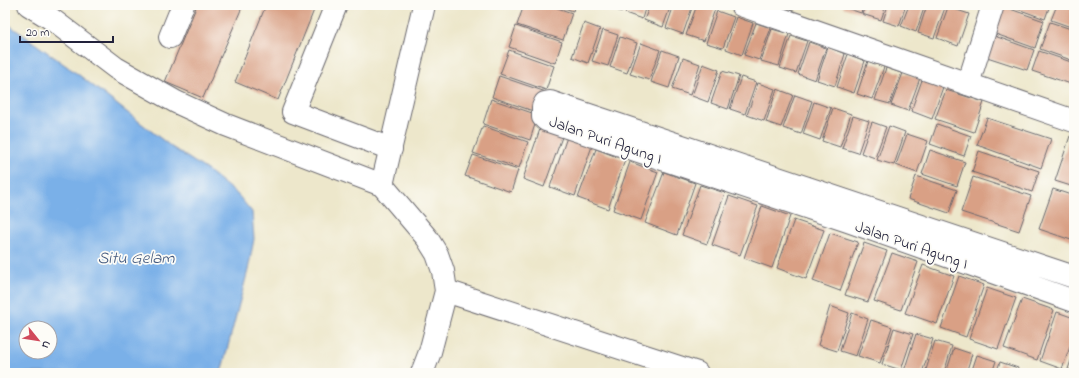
<svg xmlns="http://www.w3.org/2000/svg" width="1079" height="378" font-family="'Indie Flower',sans-serif">
	<style>
		.water { fill: #7ab0e8; stroke: #4e6992; fill-rule: evenodd }
		.building { fill: #d9a085 }
		.lines { fill: none; stroke-linecap: round; stroke-linejoin: round }
		.minor-casing { stroke: #69676d; stroke-width: 24 }
		.minor { stroke: #fff; stroke-width: 22 }
		.labels { text-anchor: middle; stroke-width: 3.5; stroke-linejoin: round; paint-order: stroke }
		.street-label { font-size: 16px; fill: #22223b; stroke: #fdfcf7 }
		.water-label { font-size: 17px; font-style: italic; fill: #455b80; stroke: #fdfcf7 }
	</style>
	<rect width="100%" height="100%" fill="#fdfcf7"/>
	<filter id="ink" filterUnits="userSpaceOnUse"><feTurbulence type="fractalNoise" baseFrequency=".025" numOctaves="2"/><feDisplacementMap in="SourceGraphic" scale="8" xChannelSelector="R" yChannelSelector="G"/><feConvolveMatrix kernelMatrix="1 2 1 2 8 2 1 2 1" color-interpolation-filters="sRGB"/></filter>
	<filter id="wash" filterUnits="userSpaceOnUse"><feTurbulence type="fractalNoise" baseFrequency=".012" numOctaves="4" result="noise"/><feDisplacementMap in="SourceGraphic" scale="16" xChannelSelector="R" yChannelSelector="G"/><feGaussianBlur stdDeviation="0.9" result="paint"/><feColorMatrix in="noise" values="0 0 0 0 0 0 0 0 0 0 0 0 0 0 0 0 0 1.4 0 .05"/><feComposite in="paint" operator="in"/></filter>
	<g filter="url(#wash)">
		<rect width="100%" height="100%" fill="#ede7cb"/>
		<!-- water -->
		<path class="water" d="M5 22 79 75 173 148 207 170 238 195 252 212 254 239 248 270 221 373H5ZM26 328H50V352H26Z"/>
		<g id="blocks">
			<!-- building -->
			<g class="building">
				<path d="M197 5H243L203 98 165 82Z"/>
				<path d="M266 5H316L278 100 235 82Z"/>
				<path d="M524 5H549L572 13 563 40 517 25Z"/>
				<path d="M556 5H575L573 11Z"/>
				<path d="M607 5H625L622 12 607 7Z"/>
				<path d="M627 5H646L642 19 625 13Z"/>
				<path d="M650 5H671L663 27 644 20Z"/>
				<path d="M674 5H693L683 34 666 28Z"/>
				<path d="M697 5H702L715 9 704 41 686 35Z"/>
				<path d="M844 5H864L861 13 843 7Z"/>
				<path d="M866 5H886L881 20 862 14Z"/>
				<path d="M888 5H906L899 26 883 21Z"/>
				<path d="M909 5H925L916 32 901 26Z"/>
				<path d="M927 5H946L934 38 918 33Z"/>
				<path d="M999 5 1044 21 1035 48 990 32Z"/>
				<path d="M1007 5H1050L1045 19Z"/>
				<path d="M1057 5H1074V28L1051 20Z"/>
				<path d="M948 7 969 14 958 46 937 38Z"/>
				<path d="M717 11 734 17 723 48 706 43Z"/>
				<path d="M736 17 753 23 742 55 726 49Z"/>
				<path d="M1050 22 1074 30V61L1040 49Z"/>
				<path d="M584 23 600 29 588 63 572 57Z"/>
				<path d="M756 23 771 28 759 60 744 55Z"/>
				<path d="M516 26 562 42 555 63 509 47Z"/>
				<path d="M772 29 789 34 779 66 761 61Z"/>
				<path d="M603 30 618 35 608 66 592 61Z"/>
				<path d="M989 34 1034 50 1027 70 981 55Z"/>
				<path d="M791 36 807 41 796 73 780 68Z"/>
				<path d="M620 37 637 43 627 73 610 67Z"/>
				<path d="M809 42 826 48 815 80 798 74Z"/>
				<path d="M641 43 660 50 649 80 630 74Z"/>
				<path d="M828 47 845 54 835 86 817 80Z"/>
				<path d="M509 50 554 66 546 90 500 74Z"/>
				<path d="M662 50 679 56 669 88 651 82Z"/>
				<path d="M1039 51 1074 63V85L1032 71Z"/>
				<path d="M848 54 865 61 854 93 837 87Z"/>
				<path d="M683 58 700 64 690 95 672 89Z"/>
				<path d="M868 61 884 67 872 99 857 94Z"/>
				<path d="M703 64 719 70 708 102 692 96Z"/>
				<path d="M886 68 901 73 890 104 875 100Z"/>
				<path d="M722 71 739 76 728 109 711 103Z"/>
				<path d="M903 73 920 78 908 111 891 105Z"/>
				<path d="M499 76 546 92 539 113 492 97Z"/>
				<path d="M741 77 756 82 745 114 730 109Z"/>
				<path d="M922 80 943 87 932 119 911 111Z"/>
				<path d="M758 83 775 89 764 121 747 115Z"/>
				<path d="M777 89 793 95 781 127 766 122Z"/>
				<path d="M946 90 984 102 974 132 935 119Z"/>
				<path d="M795 95 812 101 801 134 783 128Z"/>
				<path d="M491 99 538 115 530 140 483 124Z"/>
				<path d="M814 102 831 108 820 140 803 134Z"/>
				<path d="M833 108 851 114 840 147 822 141Z"/>
				<path d="M853 116 869 121 858 153 842 148Z"/>
				<path d="M987 118 1051 139 1041 168 977 145Z"/>
				<path d="M872 122 886 127 875 158 861 153Z"/>
				<path d="M937 124 971 136 964 156 930 144Z"/>
				<path d="M483 126 528 142 519 168 473 153Z"/>
				<path d="M889 126 905 132 894 165 877 160Z"/>
				<path d="M540 129 562 137 544 187 523 179Z"/>
				<path d="M907 134 928 141 917 173 896 165Z"/>
				<path d="M1070 136 1074 138V187L1055 181Z"/>
				<path d="M567 137 592 146 575 196 550 187Z"/>
				<path d="M596 149 625 160 608 209 578 198Z"/>
				<path d="M930 150 965 162 957 186 922 174Z"/>
				<path d="M979 151 1039 171 1032 192 972 172Z"/>
				<path d="M473 155 518 170 511 192 465 176Z"/>
				<path d="M630 162 658 172 641 220 613 210Z"/>
				<path d="M664 172 695 183 677 235 645 223Z"/>
				<path d="M916 176 957 190 949 213 908 199Z"/>
				<path d="M973 177 1031 196 1019 231 961 212Z"/>
				<path d="M700 185 725 193 707 244 682 235Z"/>
				<path d="M1053 189 1074 196V241L1039 229Z"/>
				<path d="M729 196 758 206 740 255 712 245Z"/>
				<path d="M762 206 790 216 772 268 744 258Z"/>
				<path d="M794 220 824 230 806 279 777 268Z"/>
				<path d="M830 233 858 242 840 291 813 281Z"/>
				<path d="M864 243 887 251 868 302 845 295Z"/>
				<path d="M892 253 918 262 901 310 874 301Z"/>
				<path d="M923 265 954 276 937 324 905 313Z"/>
				<path d="M959 276 984 285 966 337 941 328Z"/>
				<path d="M987 288 1016 298 998 349 969 339Z"/>
				<path d="M1022 299 1054 310 1037 360 1004 348Z"/>
				<path d="M830 306 849 313 837 351 818 345Z"/>
				<path d="M1057 312 1074 318V336L1062 369 1040 361Z"/>
				<path d="M852 313 868 319 856 356 840 351Z"/>
				<path d="M871 320 892 327 880 363 858 356Z"/>
				<path d="M894 328 913 334 901 370 882 364Z"/>
				<path d="M916 334 933 339 922 373H911L904 371Z"/>
				<path d="M935 341 952 346 944 373H925Z"/>
				<path d="M954 348 972 354 966 373H946Z"/>
				<path d="M1074 352V372L1068 369Z"/>
				<path d="M977 355 996 361 992 373H971Z"/>
				<path d="M1000 362 1018 368 1016 373H996Z"/>
			</g>
		</g>
	</g>
	<g filter="url(#ink)">
		<use href="#blocks" fill-opacity="0" stroke="#69676d" stroke-width="1"/>
		<g class="lines">
			<!-- minor casing -->
			<g class="minor-casing">
				<g id="minor">
					<path d="M29 5 50 18 116 68 176 102 226 125 382 185 427 238 437 254 443 271 446 291 430 352 422 373"/>
					<path d="M336 5 293 112 391 149"/>
					<path d="M741 5 1074 121"/>
					<path d="M170 37 183 5"/>
					<path d="M968 84 993 5"/>
					<path d="M382 185 424 5"/>
					<path d="M1074 277 550 102 545 103 543 107V117L546 120 848 221 1074 301"/>
					<path d="M446 291 697 373"/>
				</g>
			</g>
			<!-- minor -->
			<use href="#minor" class="minor"/>
		</g>
	</g>
	<g class="labels">
		<!-- street labels -->
		<g class="street-label">
			<text transform="translate(606 139) rotate(19)" y="6">Jalan Puri Agung I</text>
			<text transform="translate(912 244) rotate(19)" y="6">Jalan Puri Agung I</text>
		</g>
		<!-- water labels -->
		<g class="water-label">
			<text x="136" y="263">Situ Gelam</text>
		</g>
	</g>
	<!-- margin -->
	<rect width="1079" height="378" fill="none" stroke="#fdfcf7" stroke-width="20"/>
	<!-- north arrow -->
	<g transform="translate(38 340) rotate(120)"><circle r="19" fill="#fdfcf7" stroke="#a5a5ac"/>
	<path d="M0-3L7 15L0 10L-7 15Z" fill="#d1495b"/>
	<text y="-6" font-size="11" font-weight="bold" text-anchor="middle" fill="#22223b">U</text>
	</g>
	<!-- scale -->
	<path d="M20 36v6h93v-6" fill="none" stroke="#22223b" stroke-width="2"/>
	<text x="26" y="36" font-size="12" fill="#22223b" stroke="#fdfcf7" stroke-width="3" paint-order="stroke">20 m</text>
</svg>
